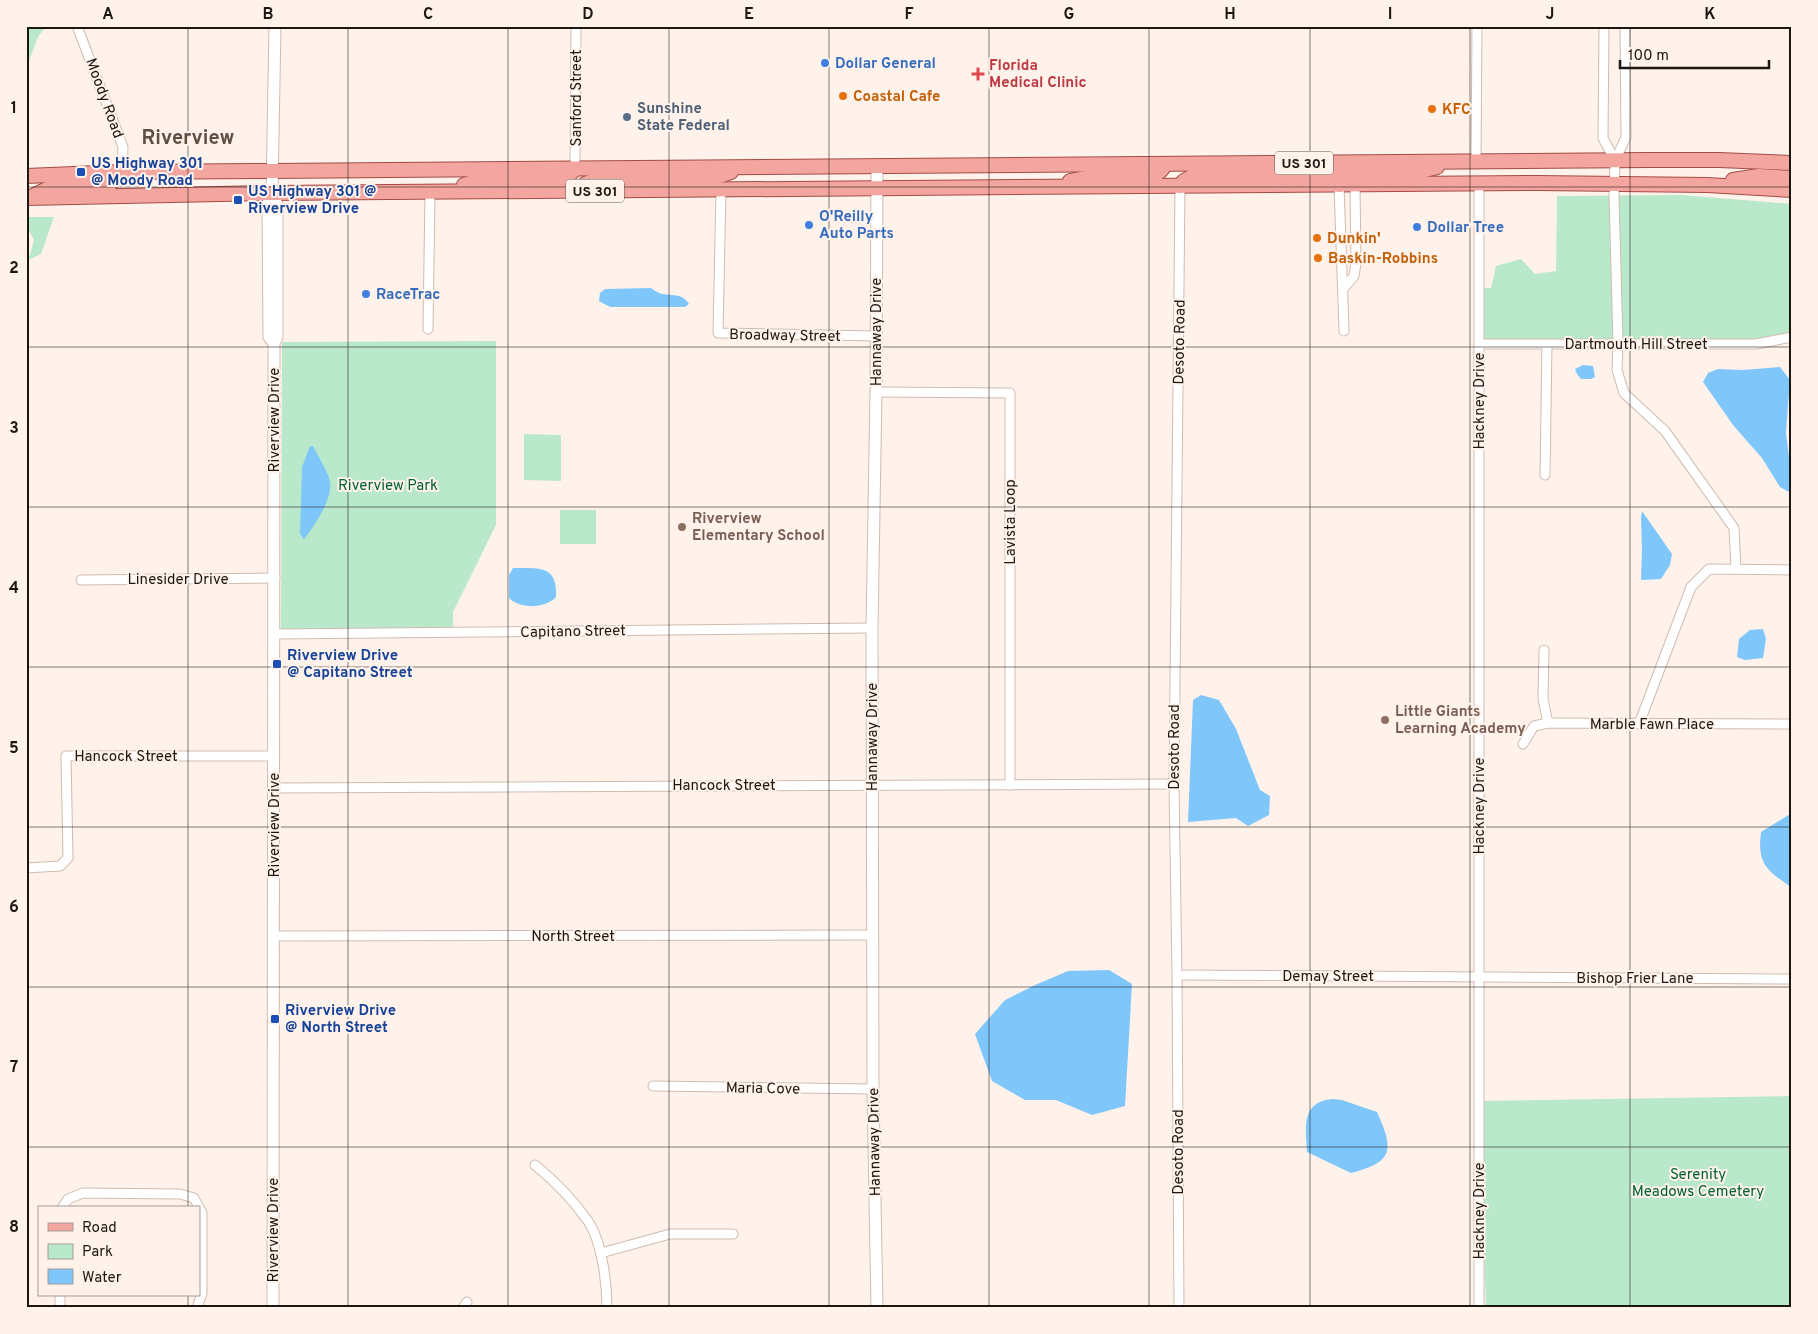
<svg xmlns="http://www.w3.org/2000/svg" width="1818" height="1334" font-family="Overpass,sans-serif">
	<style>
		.green { fill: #bae8ca }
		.water { fill: #7fc6fa }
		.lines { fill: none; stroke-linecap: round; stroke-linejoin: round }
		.minor-casing { stroke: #d0bcaf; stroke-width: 11 }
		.tertiary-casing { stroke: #d0bcaf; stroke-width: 13 }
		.primary-casing { stroke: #a34c45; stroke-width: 16 }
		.minor { stroke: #fff; stroke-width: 9 }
		.tertiary { stroke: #fff; stroke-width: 11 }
		.primary { stroke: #f3a5a0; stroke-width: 14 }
		.grid { fill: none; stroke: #1d1712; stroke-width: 1; stroke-opacity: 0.55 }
		.shop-dot { fill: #3f7fe0; stroke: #fff2ea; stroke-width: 2 }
		.health-dot { fill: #e0444e; stroke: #fff2ea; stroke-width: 2 }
		.food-dot { fill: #e8710a; stroke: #fff2ea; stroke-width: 2 }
		.service-dot { fill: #5c6f8a; stroke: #fff2ea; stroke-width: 2 }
		.transit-dot { fill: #1a4fb4; stroke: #fff2ea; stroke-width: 2 }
		.education-dot { fill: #8d6e63; stroke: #fff2ea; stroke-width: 2 }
		.labels { text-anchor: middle; stroke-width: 4; stroke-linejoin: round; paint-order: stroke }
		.shield { fill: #fff2ea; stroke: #615953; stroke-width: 1 }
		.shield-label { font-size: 14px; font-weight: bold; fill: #1d1712 }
		.shop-label { font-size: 15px; font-weight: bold; fill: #366cbe; stroke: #fff2ea; text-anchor: start }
		.health-label { font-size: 15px; font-weight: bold; fill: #be3a42; stroke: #fff2ea; text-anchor: start }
		.food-label { font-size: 15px; font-weight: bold; fill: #c56008; stroke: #fff2ea; text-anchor: start }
		.street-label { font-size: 15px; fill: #1d1712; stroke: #fff2ea }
		.service-label { font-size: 15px; font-weight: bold; fill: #4e5e75; stroke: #fff2ea; text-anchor: start }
		.transit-label { font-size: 15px; font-weight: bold; fill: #164399; stroke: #fff2ea; text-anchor: start }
		.park-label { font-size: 15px; fill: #006137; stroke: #fff2ea }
		.education-label { font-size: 15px; font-weight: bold; fill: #785e54; stroke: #fff2ea; text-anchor: start }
		.district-label { font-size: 20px; font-weight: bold; fill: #5f4e42; stroke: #fff2ea }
		.neatline { fill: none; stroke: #1d1712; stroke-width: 2 }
		.grid-label { font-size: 16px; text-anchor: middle; font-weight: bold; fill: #1d1712 }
	</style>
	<rect width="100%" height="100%" fill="#fff2ea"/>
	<!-- green -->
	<g class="green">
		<path d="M26 26H46L38 37 26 69Z"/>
		<path d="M1681 195 1792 204V332L1736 342 1481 344 1482 288H1491L1496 266 1521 259 1535 274 1556 271 1557 196Z"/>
		<path d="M26 217H54L41 254 26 261 30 255 34 240 26 225Z"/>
		<path d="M496 341V525L453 612V630H281L282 342Z"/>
		<path d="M524 434 561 435V481L524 480Z"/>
		<rect x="560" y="510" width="36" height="34"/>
		<path d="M1792 1096V1308H1486L1479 1101Z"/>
	</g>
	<!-- water -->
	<g class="water">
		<path d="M651 288C654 290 658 293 662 294 673 296 682 293 689 304L685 307H610L599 301 600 293 605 289Z"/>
		<path d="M1583 365 1593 366 1595 377 1591 379H1581L1577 374 1575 369Z"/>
		<path d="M1780 367 1790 380 1786 432 1792 483 1789 492 1780 487 1762 458 1733 425 1703 382 1708 373 1718 369 1743 370Z"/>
		<path d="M310 446H313C318 456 328 471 330 482 333 498 314 527 304 539L300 534 302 467Z"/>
		<path d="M1642 511 1672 554 1670 565 1661 579 1641 580 1642 549 1641 518Z"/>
		<path d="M513 568C539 568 558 565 556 597 545 609 520 609 509 598V575Z"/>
		<path d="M1763 629 1766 639 1763 658 1745 660 1737 657 1739 639 1750 630Z"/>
		<path d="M1201 695 1219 700 1236 729 1260 790 1270 796 1269 815 1248 826 1236 818 1188 822 1193 700Z"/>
		<path d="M1792 813V888C1767 870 1757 865 1761 832Z"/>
		<path d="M1109 970 1132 984 1125 1106 1092 1115 1056 1100H1025L992 1081 975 1034 1005 1000 1035 985 1068 971Z"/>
		<path d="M1333 1099 1342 1100 1377 1112C1394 1150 1394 1162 1351 1173L1307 1152C1306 1127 1300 1102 1333 1099Z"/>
	</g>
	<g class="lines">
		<!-- minor casing -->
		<g class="minor-casing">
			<g id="minor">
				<path d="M77 26 123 147 122 172"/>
				<path d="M1604 26 1603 138 1615 161"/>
				<path d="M1625 26 1626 137 1615 161 1614 196 1618 343 1617 370 1624 393 1665 431 1734 528 1736 569"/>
				<path d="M1476 162 1477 26"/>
				<path d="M575 169 576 26"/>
				<path d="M1339 185 1344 331"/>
				<path d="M721 190 718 333 876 336"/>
				<path d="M1343 289 1354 276 1356 263 1355 185"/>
				<path d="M428 329 430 192"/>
				<path d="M1479 344H1756L1792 337"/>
				<path d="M876 392 1010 393V785"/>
				<path d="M1545 475 1547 345"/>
				<path d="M81 580 275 578"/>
				<path d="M275 634 872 628"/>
				<path d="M1544 650 1543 699 1548 723"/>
				<path d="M1639 724 1691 587 1709 569 1792 570"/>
				<path d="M1523 744 1534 726 1548 723 1792 724"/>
				<path d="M274 788 1174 784"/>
				<path d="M26 868 60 866 68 858 66 756H274"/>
				<path d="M273 936 873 935"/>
				<path d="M1177 975 1792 979"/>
				<path d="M653 1086 873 1089"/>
				<path d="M535 1165C555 1181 573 1200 588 1221 602 1242 607 1283 607 1308"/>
				<path d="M62 1208 68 1199 83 1193 180 1194 194 1198 202 1213V1293L197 1308"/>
				<path d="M601 1253 670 1234H733"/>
				<path d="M60 1308V1295"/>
				<path d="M463 1308 467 1302"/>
				<path d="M1179 1308 1177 975 1174 784 1180 186"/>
				<path d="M1479 1308V183"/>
			</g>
		</g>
		<!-- tertiary casing -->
		<g class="tertiary-casing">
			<g id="tertiary">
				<path d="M272 193 277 204V337L274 343 273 1308"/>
				<path d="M274 343 269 337 268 203 272 193 275 26"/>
				<path d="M877 1308 873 1089 872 628 876 392 877 167"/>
			</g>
		</g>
		<!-- primary casing -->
		<g class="primary-casing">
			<g id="primary">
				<path d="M26 176 122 172 272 171 1649 160H1719L1792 163"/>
				<path d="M1283 177 1291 174 1338 173 1342 170 1344 163"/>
				<path d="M1733 180 1759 176 1792 178"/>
				<path d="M1070 181 1099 175H1151C1159 173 1162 171 1165 164"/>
				<path d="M464 185 474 182 557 180 567 177 575 169"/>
				<path d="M1339 185C1343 178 1348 176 1356 174L1414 173 1437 167"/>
				<path d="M1180 186 1184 181 1195 175 1272 174 1294 168"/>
				<path d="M582 191 585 184 595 180 711 179 731 172"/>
				<path d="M33 196 51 187 109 185 122 172"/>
				<path d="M26 198 272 193 1537 183 1707 185 1792 190"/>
			</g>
		</g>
		<!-- minor -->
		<use href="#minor" class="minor"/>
		<!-- tertiary -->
		<use href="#tertiary" class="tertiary"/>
		<!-- primary -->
		<use href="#primary" class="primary"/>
	</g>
	<!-- grid -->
	<path class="grid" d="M188 26V1208M348 26V1308M508 26V1308M669 26V1308M829 26V1308M989 26V1308M1149 26V1308M1310 26V1308M1470 26V1308M1630 26V1308M26 187H1792M26 347H1792M26 507H1792M26 667H1792M26 827H1792M26 987H1792M26 1147H1792M188 1295V1308"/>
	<!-- markers -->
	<g class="shop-dot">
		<circle cx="825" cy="63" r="5"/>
		<circle cx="809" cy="225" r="5"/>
		<circle cx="1417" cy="227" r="5"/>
		<circle cx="366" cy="294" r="5"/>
	</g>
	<path class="health-dot" d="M975.5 66.5h5v5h5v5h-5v5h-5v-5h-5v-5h5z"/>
	<g class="food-dot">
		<circle cx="843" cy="96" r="5"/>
		<circle cx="1432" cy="109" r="5"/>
		<circle cx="1317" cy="238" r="5"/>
		<circle cx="1318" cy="258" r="5"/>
	</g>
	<circle class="service-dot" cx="627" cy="117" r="5"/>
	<g class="transit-dot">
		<rect x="76" y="167" width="10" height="10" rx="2.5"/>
		<rect x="233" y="195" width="10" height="10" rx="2.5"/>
		<rect x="272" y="659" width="10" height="10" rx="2.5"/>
		<rect x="270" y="1014" width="10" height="10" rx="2.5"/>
	</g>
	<g class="education-dot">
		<circle cx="682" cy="527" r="5"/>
		<circle cx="1385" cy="720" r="5"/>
	</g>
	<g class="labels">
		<!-- shield labels -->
		<g class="shield">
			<rect x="1275" y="151.5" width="58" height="23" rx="4"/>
			<rect x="566" y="179.5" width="58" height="23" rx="4"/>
		</g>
		<g class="shield-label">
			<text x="1304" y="168">US 301</text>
			<text x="595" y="196">US 301</text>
		</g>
		<!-- shop labels -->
		<g class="shop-label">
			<text x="835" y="68">Dollar General</text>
			<text x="819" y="221">O'Reilly<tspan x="819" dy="17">Auto Parts</tspan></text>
			<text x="1427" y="232">Dollar Tree</text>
			<text x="376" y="299">RaceTrac</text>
		</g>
		<!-- health labels -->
		<g class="health-label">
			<text x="989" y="70">Florida<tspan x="989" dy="17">Medical Clinic</tspan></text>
		</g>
		<!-- food labels -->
		<g class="food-label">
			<text x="853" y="101">Coastal Cafe</text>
			<text x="1442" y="114">KFC</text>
			<text x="1327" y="243">Dunkin'</text>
			<text x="1328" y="263">Baskin-Robbins</text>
		</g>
		<!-- street labels -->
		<g class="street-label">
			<text transform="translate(105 98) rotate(70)" y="5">Moody Road</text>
			<text transform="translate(576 98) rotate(-90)" y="5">Sanford Street</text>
			<text transform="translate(876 332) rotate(-90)" y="5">Hannaway Drive</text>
			<text transform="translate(785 335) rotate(1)" y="5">Broadway Street</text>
			<text transform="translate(1179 342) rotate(-89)" y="5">Desoto Road</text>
			<text x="1636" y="349">Dartmouth Hill Street</text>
			<text transform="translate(1479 401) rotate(-90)" y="5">Hackney Drive</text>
			<text transform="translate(274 420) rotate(-90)" y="5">Riverview Drive</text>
			<text transform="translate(1010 522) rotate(-90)" y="5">Lavista Loop</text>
			<text x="178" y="584">Linesider Drive</text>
			<text transform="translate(573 631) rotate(-1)" y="5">Capitano Street</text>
			<text x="1652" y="729">Marble Fawn Place</text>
			<text transform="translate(872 737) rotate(-90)" y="5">Hannaway Drive</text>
			<text transform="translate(1174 747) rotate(-90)" y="5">Desoto Road</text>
			<text x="126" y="761">Hancock Street</text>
			<text x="724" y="790">Hancock Street</text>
			<text transform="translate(1479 806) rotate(-90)" y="5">Hackney Drive</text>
			<text transform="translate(274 825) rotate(-90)" y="5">Riverview Drive</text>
			<text x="573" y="941">North Street</text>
			<text x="1328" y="981">Demay Street</text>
			<text x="1635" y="983">Bishop Frier Lane</text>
			<text transform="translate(763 1088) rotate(1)" y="5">Maria Cove</text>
			<text transform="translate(874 1142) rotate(-91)" y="5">Hannaway Drive</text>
			<text transform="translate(1178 1152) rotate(-90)" y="5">Desoto Road</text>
			<text transform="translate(1479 1211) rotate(-90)" y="5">Hackney Drive</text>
			<text transform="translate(273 1230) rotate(-90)" y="5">Riverview Drive</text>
		</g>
		<!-- service labels -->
		<g class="service-label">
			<text x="637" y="113">Sunshine<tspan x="637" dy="17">State Federal</tspan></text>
		</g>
		<!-- transit labels -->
		<g class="transit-label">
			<text x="91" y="168">US Highway 301<tspan x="91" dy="17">@ Moody Road</tspan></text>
			<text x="248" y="196">US Highway 301 @<tspan x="248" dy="17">Riverview Drive</tspan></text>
			<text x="287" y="660">Riverview Drive<tspan x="287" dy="17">@ Capitano Street</tspan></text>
			<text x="285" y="1015">Riverview Drive<tspan x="285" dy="17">@ North Street</tspan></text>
		</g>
		<!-- park labels -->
		<g class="park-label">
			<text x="388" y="490">Riverview Park</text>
			<text x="1698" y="1179">Serenity<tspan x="1698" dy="17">Meadows Cemetery</tspan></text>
		</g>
		<!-- education labels -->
		<g class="education-label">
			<text x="692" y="523">Riverview<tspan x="692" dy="17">Elementary School</tspan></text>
			<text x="1395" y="716">Little Giants<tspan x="1395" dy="17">Learning Academy</tspan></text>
		</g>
		<!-- district labels -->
		<g class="district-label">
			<text x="188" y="144">Riverview</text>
		</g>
	</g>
	<!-- border -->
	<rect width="1818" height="1334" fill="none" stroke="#fff2ea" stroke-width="55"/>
	<!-- legend -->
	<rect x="38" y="1206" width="162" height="90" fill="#fff2ea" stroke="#a59a94"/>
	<rect x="48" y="1223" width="25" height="8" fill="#f3a5a0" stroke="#a59a94"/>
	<text x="82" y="1232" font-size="15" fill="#1d1712">Road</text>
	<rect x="48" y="1244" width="25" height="15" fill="#bae8ca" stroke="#a59a94"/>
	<text x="82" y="1256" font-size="15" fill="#1d1712">Park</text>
	<rect x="48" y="1269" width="25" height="15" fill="#7fc6fa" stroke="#a59a94"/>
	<text x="82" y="1282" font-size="15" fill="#1d1712">Water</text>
	<!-- scale -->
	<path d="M1620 60v8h149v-8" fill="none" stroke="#1d1712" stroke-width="2.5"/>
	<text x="1628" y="60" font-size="15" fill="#1d1712" stroke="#fff2ea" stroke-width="4" paint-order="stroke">100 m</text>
	<rect x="28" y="28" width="1762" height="1278" class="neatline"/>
	<g class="grid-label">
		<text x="108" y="19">A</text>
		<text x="268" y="19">B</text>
		<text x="428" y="19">C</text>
		<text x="588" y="19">D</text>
		<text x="749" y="19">E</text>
		<text x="909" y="19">F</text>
		<text x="1069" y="19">G</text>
		<text x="1230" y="19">H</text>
		<text x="1390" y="19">I</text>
		<text x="1550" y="19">J</text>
		<text x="1710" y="19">K</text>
		<text x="14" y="113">1</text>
		<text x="14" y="273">2</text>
		<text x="14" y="433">3</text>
		<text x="14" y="593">4</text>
		<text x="14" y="753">5</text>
		<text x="14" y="912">6</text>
		<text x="14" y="1072">7</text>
		<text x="14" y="1232">8</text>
	</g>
</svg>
